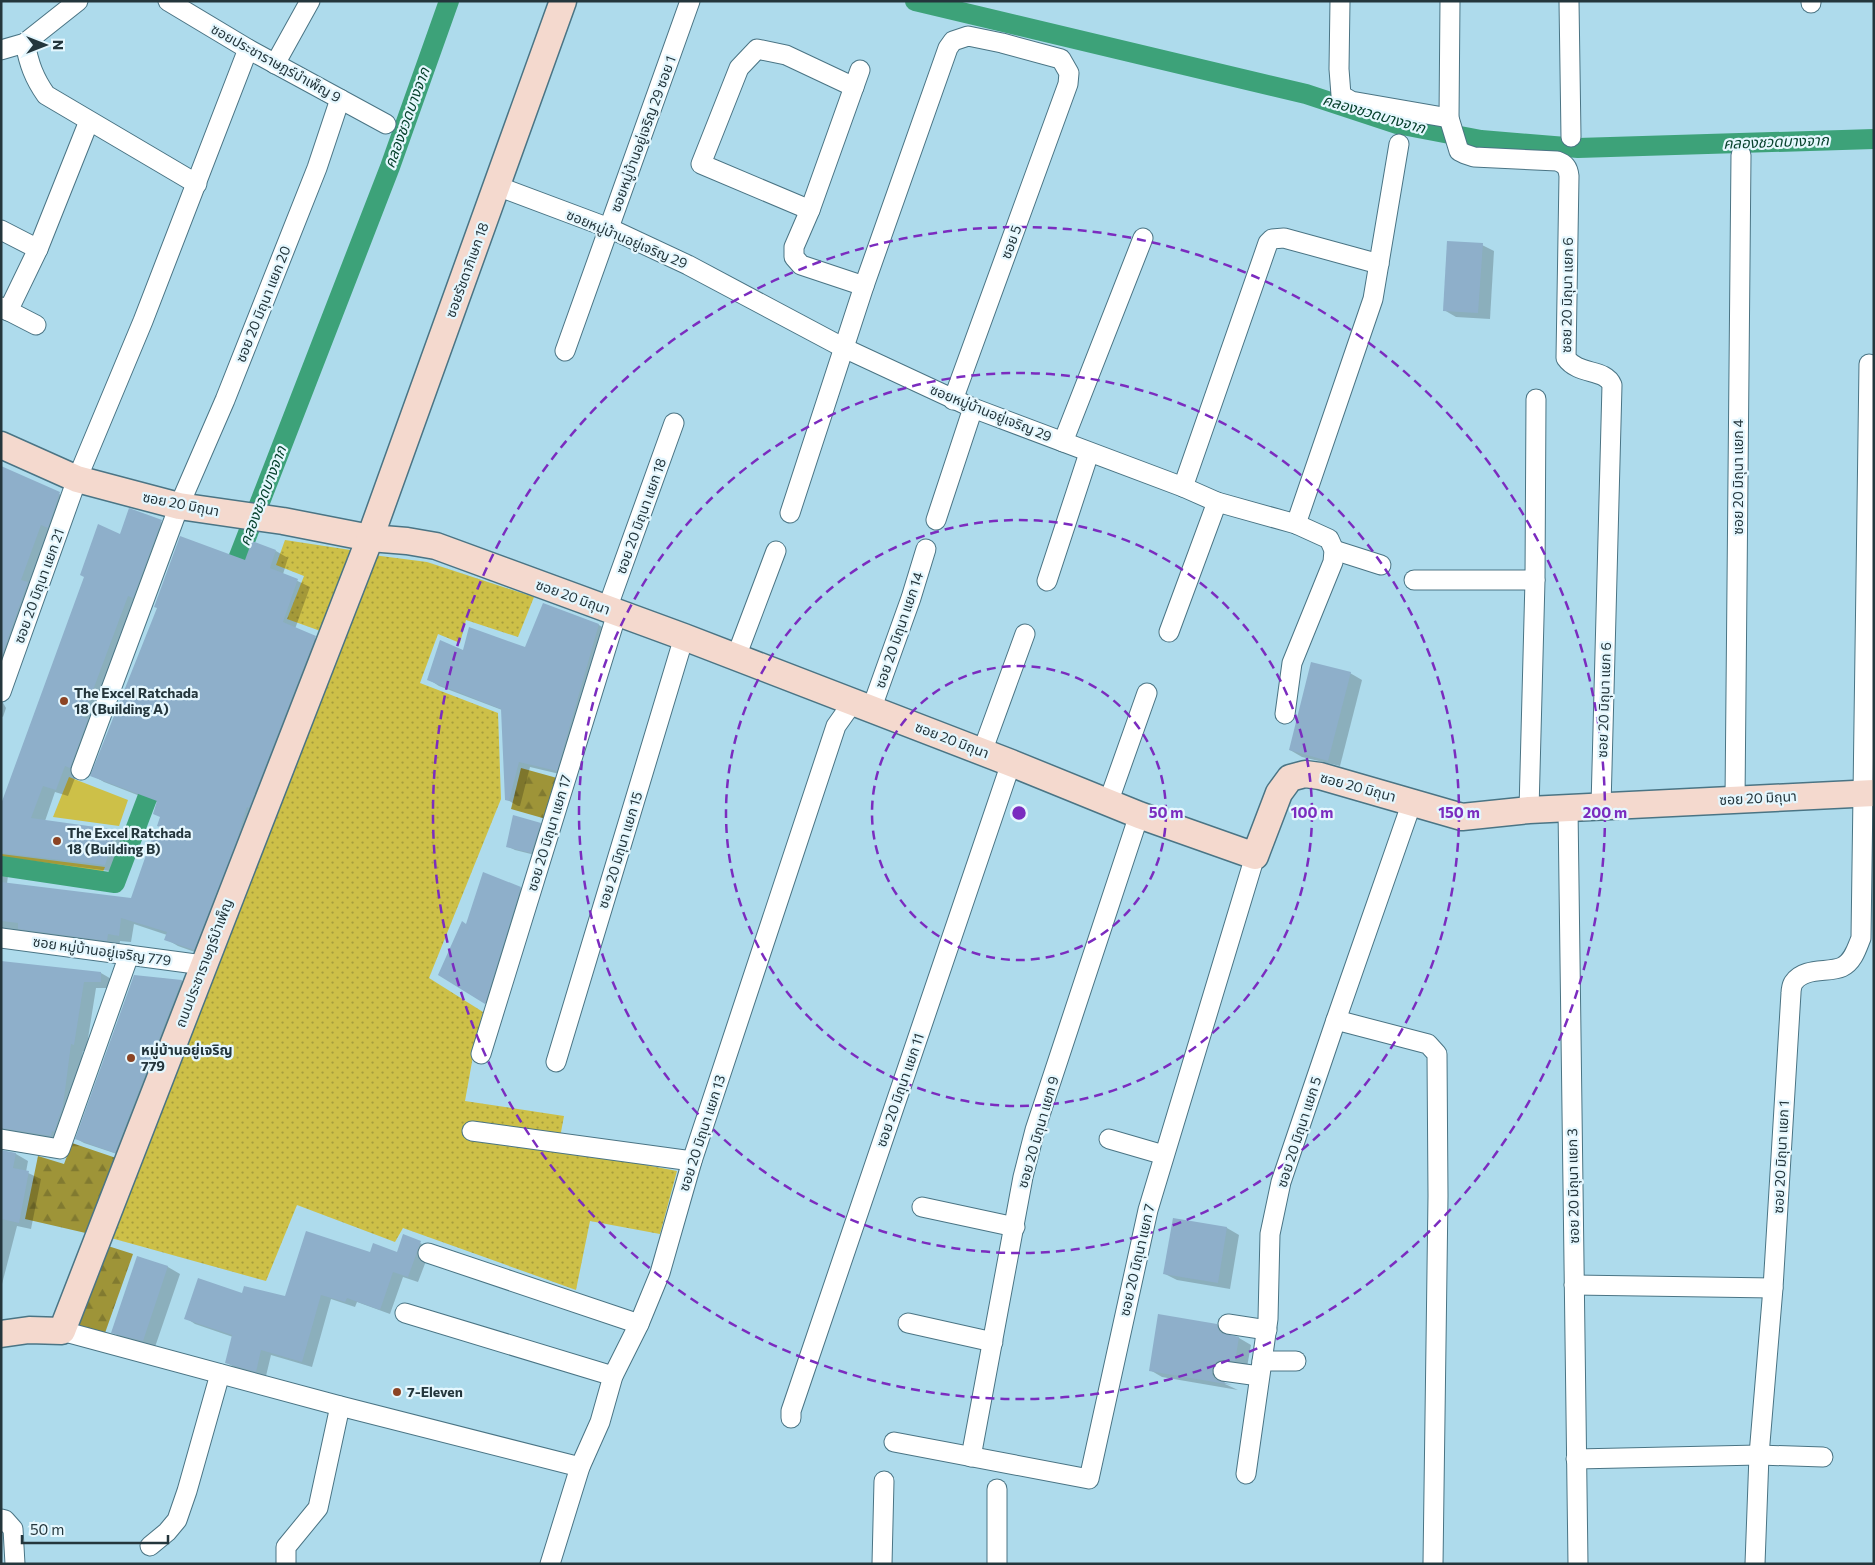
<svg xmlns="http://www.w3.org/2000/svg" width="1875" height="1565" font-family="Commissioner,'Noto Sans Thai',sans-serif">
	<style>
		.grass { fill: url(#grass-dots) }
		.forest { fill: url(#forest-firs) }
		.park { fill: #cdc048 }
		.shadow { fill: #0003 }
		.lines { fill: none; stroke-linecap: round; stroke-linejoin: round }
		.canal { stroke: #3da279; stroke-width: 20 }
		.building { fill: #8eafca }
		.street-casing { stroke: #4a7484; stroke-width: 21 }
		.secondary-casing { stroke: #4a7484; stroke-width: 29 }
		.street { stroke: #fff; stroke-width: 19 }
		.secondary { stroke: #f4d9ce; stroke-width: 26 }
		.ring { fill: none; stroke: #7b2cbf; stroke-width: 2.5; stroke-dasharray: 9 6 }
		.poi-dot { fill: #8c4424; stroke: #e5f7fe; stroke-width: 2 }
		.labels { text-anchor: middle; stroke-width: 4.5; stroke-linejoin: round; paint-order: stroke }
		.street-label { font-size: 14px; fill: #24363c; stroke: #e5f7fe }
		.poi-label { font-size: 14px; font-weight: bold; fill: #24363c; stroke: #e5f7fe; text-anchor: start }
		.water-label { font-size: 15px; font-style: italic; fill: #06412c; stroke: #e5f7fe }
		.centre { fill: #7b2cbf; stroke: #e5f7fe; stroke-width: 2.5 }
		.ring-label { font-size: 15px; text-anchor: middle; font-weight: bold; fill: #7b2cbf; stroke: #e5f7fe; stroke-width: 4.5; stroke-linejoin: round; paint-order: stroke }
	</style>
	<defs>
		<pattern id="grass-dots" width="8" height="8" patternUnits="userSpaceOnUse" patternTransform="scale(1.25)"><rect width="8" height="8" fill="#cdc048"/><path d="M2 2h.1M6 6h.1" fill="none" stroke="#a69d3d" stroke-width="1.8" stroke-linecap="round"/></pattern>
		<pattern id="forest-firs" width="22" height="20" patternUnits="userSpaceOnUse" patternTransform="scale(1.25)"><rect width="22" height="20" fill="#9e9438"/><path d="M5 1l3.5 6h-7zM16 11l3.5 6h-7z" fill="#817a30"/></pattern>
	</defs>
	<rect width="100%" height="100%" fill="#aedbec"/>
	<!-- grass -->
	<g class="grass">
		<path d="M285 540 357 551 326 633 287 619 304 576 276 565Z"/>
		<path d="M373 555 427 562 534 597 518 637 466 620 460 643 438 634 420 683 498 713 501 799 429 978 483 1012 475 1045 465 1101 564 1116 558 1148 677 1171 660 1234 590 1221 576 1290 403 1228 395 1242 297 1205 266 1281 111 1238Z"/>
	</g>
	<!-- forest -->
	<g class="forest">
		<path d="M521 768 557 778 546 819 511 809Z"/>
		<path d="M72 1143 119 1159 90 1234 25 1219 38 1156 64 1164Z"/>
		<path d="M108 1246 133 1254 105 1333 76 1326Z"/>
	</g>
	<!-- park -->
	<g class="park">
		<path d="M69 777 128 800 119 826 53 817Z"/>
		<path d="M1 854 105 867 102 874 1 860Z"/>
	</g>
	<!-- shadow -->
	<g class="shadow">
		<path d="M1482 245 1494 251 1490 319 1456 317 1444 310Z"/>
		<path d="M1 467 72 500 1 678Z"/>
		<path d="M161 522 173 529 68 796 55 792 45 821 117 831 129 838 117 872 10 858 7 884 132 900 159 837 161 818 158 803 104 782 92 775 246 561 276 551 288 558 283 574 310 587 295 629 327 644 206 956 178 946 166 939 167 935 134 924 131 942 120 941 119 947 1 933V807L120 535Z"/>
		<path d="M543 605 599 625 610 632 568 776 530 767 520 806H518L506 799 502 710 439 686 428 679 464 652 526 649Z"/>
		<path d="M1350 673 1362 680 1340 766 1302 757 1290 750Z"/>
		<path d="M1 682 6 685 2 701 6 708 3 717 1 716Z"/>
		<path d="M540 824 548 828 539 856 515 850 507 846Z"/>
		<path d="M520 888 532 895 497 1010 485 1003 467 925Z"/>
		<path d="M1 965 101 973 113 980V988H96L86 1051H83L75 1113 63 1142 2 1144 3 1151 16 1154 28 1161 26 1172 41 1179 31 1229 17 1226 1 1288Z"/>
		<path d="M158 978 182 981 189 986 123 1156 84 1143 77 1139Z"/>
		<path d="M1174 1220 1227 1228 1239 1235 1230 1289 1177 1280 1165 1274Z"/>
		<path d="M404 1236 431 1248 418 1282 403 1277 390 1314 357 1302 355 1307 331 1299 312 1367 271 1355 266 1376 236 1368 227 1363 233 1337 195 1324 186 1318 243 1295 286 1298 371 1254 398 1253Z"/>
		<path d="M138 1257 168 1267 180 1274 155 1347 124 1339 112 1332Z"/>
		<path d="M1217 1325 1229 1332V1336L1239 1338 1251 1345 1247 1367 1223 1376 1225 1384 1238 1390 1162 1377 1150 1370Z"/>
	</g>
	<g class="lines">
		<!-- canal -->
		<g class="canal">
			<path d="M915 1 1306 94 1397 124 1481 140 1578 148 1874 139"/>
			<path d="M229 582 390 167 449 1"/>
			<path d="M1 866 115 883 157 772"/>
		</g>
	</g>
	<!-- building -->
	<g class="building">
		<path d="M1447 241 1483 243 1478 313 1443 311Z"/>
		<path d="M1 466 60 492 48 528 41 525 21 580 28 582 1 658Z"/>
		<path d="M129 508 162 520 133 598 128 596 83 717 88 719 70 768 65 766 56 790 43 786 31 818 117 830 105 865 1 853V804L84 577 80 575 98 524 120 534Z"/>
		<path d="M180 536 245 560 252 541 276 550 270 568 298 579 283 622 316 636 249 808 247 807 237 840 194 950 164 940 167 932 121 918 119 936 108 934 107 941 18 929V923L1 921V882L131 898 153 835 158 836 160 827 157 826 160 817 153 814 157 801 90 776 157 608 154 607Z"/>
		<path d="M543 603 599 624 557 771 519 762 509 801 505 800 501 709 427 680 440 640 463 650 469 627 525 647Z"/>
		<path d="M1311 662 1351 672 1328 761 1289 750Z"/>
		<path d="M513 815 541 823 531 853 506 847Z"/>
		<path d="M483 872 521 887 485 1004 438 975 462 921 466 924Z"/>
		<path d="M1 961 101 972V982H84L74 1045 71 1044 63 1106 54 1132 52 1131 51 1136 1 1128Z"/>
		<path d="M134 975 182 980 115 1153 75 1139Z"/>
		<path d="M1 1150 16 1153 13 1168 29 1171 19 1223 1 1219Z"/>
		<path d="M1173 1218 1227 1227 1218 1283 1163 1274Z"/>
		<path d="M306 1231 370 1252 373 1243 397 1252 403 1234 421 1241 408 1277 393 1272 380 1310 347 1298 345 1302 321 1295 302 1362 261 1350 256 1372 225 1363 232 1335 184 1319 198 1278 242 1293 244 1286 285 1296Z"/>
		<path d="M137 1256 168 1266 143 1341 111 1333Z"/>
		<path d="M1158 1314 1217 1324 1218 1329 1221 1333 1239 1337 1235 1361 1219 1360 1214 1364 1212 1369V1375L1216 1380 1232 1385 1149 1371Z"/>
	</g>
	<g class="lines">
		<!-- street casing -->
		<g class="street-casing">
			<g id="street">
				<path d="M168 1 248 49 386 124"/>
				<path d="M1340 1 1339 69 1341 95 1351 101 1449 118"/>
				<path d="M1450 1 1449 118 1459 151 1465 154 1474 157 1557 161C1565 164 1568 167 1569 176L1566 358C1579 376 1605 368 1612 385L1601 806"/>
				<path d="M1569 1 1571 137"/>
				<path d="M1811 1V3"/>
				<path d="M25 43C29 64 34 78 46 95L197 184"/>
				<path d="M1 50 25 43 78 1"/>
				<path d="M275 64 310 1"/>
				<path d="M860 70 810 210 794 247V257L801 265 864 286"/>
				<path d="M497 186 609 228 688 265 844 348 973 408 1183 487 1217 502 1296 524 1329 539 1334 550 1333 562 1292 663 1285 714"/>
				<path d="M810 210 701 164 739 68 757 49 786 55 854 87"/>
				<path d="M1 230 38 249"/>
				<path d="M1 307 36 325"/>
				<path d="M8 311 38 249 89 121"/>
				<path d="M565 351 690 1"/>
				<path d="M1063 442 1143 238"/>
				<path d="M1183 487 1268 243 1272 239 1284 238 1379 264"/>
				<path d="M790 513 864 286 948 48 953 41 968 36 1002 43 1061 59 1069 73 1068 84 953 400"/>
				<path d="M936 520 973 408"/>
				<path d="M1296 524 1373 299 1399 144"/>
				<path d="M1334 550 1381 565"/>
				<path d="M1414 580H1535"/>
				<path d="M1047 581 1089 453"/>
				<path d="M607 609 674 423"/>
				<path d="M1169 632 1217 502"/>
				<path d="M736 657 776 551"/>
				<path d="M1 692 77 479 143 321 248 49"/>
				<path d="M871 710 911 598 926 549"/>
				<path d="M982 752 1025 634"/>
				<path d="M81 770 179 506 225 400 317 168 340 99"/>
				<path d="M1735 800 1741 155"/>
				<path d="M1108 803 1147 693"/>
				<path d="M1568 808 1578 1564"/>
				<path d="M1529 810 1535 580 1536 399"/>
				<path d="M1 938 203 965"/>
				<path d="M1336 1020 1428 1044 1437 1054 1438 1196 1433 1564"/>
				<path d="M481 1054 617 613"/>
				<path d="M556 1062 684 637"/>
				<path d="M472 1131 692 1161"/>
				<path d="M1 1139 60 1149 129 955"/>
				<path d="M1109 1139 1164 1155"/>
				<path d="M922 1207 1015 1227"/>
				<path d="M428 1253 639 1324"/>
				<path d="M1574 1285 1773 1288"/>
				<path d="M405 1313 613 1376"/>
				<path d="M908 1323 993 1342"/>
				<path d="M1228 1324 1267 1330"/>
				<path d="M62 1331 340 1406 580 1467"/>
				<path d="M1262 1361H1296"/>
				<path d="M1223 1371 1259 1376"/>
				<path d="M791 1418V1411L1011 763"/>
				<path d="M894 1442 1089 1479 1148 1210 1255 856"/>
				<path d="M971 1457 1023 1177 1035 1130 1139 815"/>
				<path d="M1576 1459 1759 1455 1823 1457"/>
				<path d="M1246 1474 1268 1319 1270 1234 1281 1182 1336 1020 1412 802"/>
				<path d="M1 1519 5 1520 13 1529 15 1564"/>
				<path d="M150 1546 167 1532 177 1520 187 1491 220 1374"/>
				<path d="M286 1564V1547L318 1508 340 1406"/>
				<path d="M550 1564 580 1467 600 1422 613 1376 639 1324 660 1273 692 1161 836 726 853 702"/>
				<path d="M882 1564 884 1481"/>
				<path d="M997 1564V1489"/>
				<path d="M1755 1564 1759 1455 1773 1288 1791 993C1791 990 1792 984 1794 982 1804 967 1829 973 1842 967 1853 962 1857 948 1861 938L1869 364"/>
			</g>
		</g>
		<!-- secondary casing -->
		<g class="secondary-casing">
			<g id="secondary">
				<path d="M1 445 77 479 179 506 283 521 370 538 407 541 436 546 684 637 1011 763 1139 815 1255 856 1279 793 1290 778 1305 774 1320 776 1462 817 1529 810 1874 793"/>
				<path d="M1 1334 29 1330 62 1331 370 538 563 1"/>
			</g>
		</g>
		<!-- street -->
		<use href="#street" class="street"/>
		<!-- secondary -->
		<use href="#secondary" class="secondary"/>
	</g>
	<!-- distance rings -->
	<g class="ring">
		<circle cx="1019" cy="813" r="147"/>
		<circle cx="1019" cy="813" r="293"/>
		<circle cx="1019" cy="813" r="440"/>
		<circle cx="1019" cy="813" r="586"/>
	</g>
	<!-- markers -->
	<g class="poi-dot">
		<circle cx="64" cy="701" r="5"/>
		<circle cx="57" cy="841" r="5"/>
		<circle cx="131" cy="1058" r="5"/>
		<circle cx="397" cy="1392" r="5"/>
	</g>
	<g class="labels">
		<!-- street labels -->
		<g class="street-label">
			<text transform="translate(276 63) rotate(29)" y="5">ซอยประชาราษฎร์บำเพ็ญ 9</text>
			<text transform="translate(643 134) rotate(-70)" y="5">ซอยหมู่บ้านอยู่เจริญ 29 ซอย 1</text>
			<text transform="translate(627 239) rotate(23)" y="5">ซอยหมู่บ้านอยู่เจริญ 29</text>
			<text transform="translate(1011 242) rotate(-70)" y="5">ซอย 5</text>
			<text transform="translate(467 270) rotate(-70)" y="5">ซอยรัชดาภิเษก 18</text>
			<text transform="translate(1567 295) rotate(-89)" y="5">ซอย 20 มิถุนา แยก 6</text>
			<text transform="translate(263 304) rotate(-68)" y="5">ซอย 20 มิถุนา แยก 20</text>
			<text transform="translate(991 413) rotate(22)" y="5">ซอยหมู่บ้านอยู่เจริญ 29</text>
			<text transform="translate(1738 477) rotate(-90)" y="5">ซอย 20 มิถุนา แยก 4</text>
			<text transform="translate(181 504) rotate(11)" y="5">ซอย 20 มิถุนา</text>
			<text transform="translate(641 516) rotate(-70)" y="5">ซอย 20 มิถุนา แยก 18</text>
			<text transform="translate(39 586) rotate(-70)" y="5">ซอย 20 มิถุนา แยก 21</text>
			<text transform="translate(573 597) rotate(20)" y="5">ซอย 20 มิถุนา</text>
			<text transform="translate(899 630) rotate(-71)" y="5">ซอย 20 มิถุนา แยก 14</text>
			<text transform="translate(1604 700) rotate(-88)" y="5">ซอย 20 มิถุนา แยก 6</text>
			<text transform="translate(952 740) rotate(21)" y="5">ซอย 20 มิถุนา</text>
			<text transform="translate(1358 787) rotate(15)" y="5">ซอย 20 มิถุนา</text>
			<text transform="translate(1758 798) rotate(-3)" y="5">ซอย 20 มิถุนา</text>
			<text transform="translate(549 833) rotate(-73)" y="5">ซอย 20 มิถุนา แยก 17</text>
			<text transform="translate(620 850) rotate(-73)" y="5">ซอย 20 มิถุนา แยก 15</text>
			<text transform="translate(102 951) rotate(8)" y="5">ซอย หมู่บ้านอยู่เจริญ 779</text>
			<text transform="translate(204 963) rotate(-69)" y="5">ถนนประชาราษฎร์บำเพ็ญ</text>
			<text transform="translate(900 1090) rotate(-71)" y="5">ซอย 20 มิถุนา แยก 11</text>
			<text transform="translate(1038 1132) rotate(-74)" y="5">ซอย 20 มิถุนา แยก 9</text>
			<text transform="translate(1299 1132) rotate(-72)" y="5">ซอย 20 มิถุนา แยก 5</text>
			<text transform="translate(702 1133) rotate(-72)" y="5">ซอย 20 มิถุนา แยก 13</text>
			<text transform="translate(1781 1157) rotate(-87)" y="5">ซอย 20 มิถุนา แยก 1</text>
			<text transform="translate(1573 1186) rotate(-91)" y="5">ซอย 20 มิถุนา แยก 3</text>
			<text transform="translate(1137 1260) rotate(-77)" y="5">ซอย 20 มิถุนา แยก 7</text>
		</g>
		<!-- poi labels -->
		<g class="poi-label">
			<text x="74" y="698">The Excel Ratchada<tspan x="74" dy="16">18 (Building A)</tspan></text>
			<text x="67" y="838">The Excel Ratchada<tspan x="67" dy="16">18 (Building B)</tspan></text>
			<text x="141" y="1055">หมู่บ้านอยู่เจริญ<tspan x="141" dy="16">779</tspan></text>
			<text x="407" y="1397">7-Eleven</text>
		</g>
		<!-- water labels -->
		<g class="water-label">
			<text transform="translate(1374 114) rotate(16)" y="5">คลองชวดบางจาก</text>
			<text transform="translate(407 118) rotate(-70)" y="5">คลองชวดบางจาก</text>
			<text transform="translate(1776 142) rotate(-2)" y="5">คลองชวดบางจาก</text>
			<text transform="translate(263 496) rotate(-69)" y="5">คลองชวดบางจาก</text>
		</g>
	</g>
	<circle cx="1019" cy="813" r="8" class="centre"/>
	<g class="ring-label">
		<text x="1166" y="818">50 m</text>
		<text x="1312" y="818">100 m</text>
		<text x="1459" y="818">150 m</text>
		<text x="1605" y="818">200 m</text>
	</g>
	<!-- border -->
	<rect width="1875" height="1565" fill="none" stroke="#24363c" stroke-width="5"/>
	<!-- north arrow -->
	<g transform="translate(45 45) rotate(90)" stroke="#e5f7fe" stroke-width="4" paint-order="stroke">
	<path d="M0-4L9 19L0 12L-9 19Z" fill="#24363c"/>
	<text y="-8" font-size="14" font-weight="bold" text-anchor="middle" fill="#24363c">N</text>
	</g>
	<!-- scale -->
	<path d="M22 1535v8h146v-8" fill="none" stroke="#24363c" stroke-width="2.5"/>
	<text x="30" y="1535" font-size="15" fill="#24363c" stroke="#e5f7fe" stroke-width="4" paint-order="stroke">50 m</text>
</svg>
